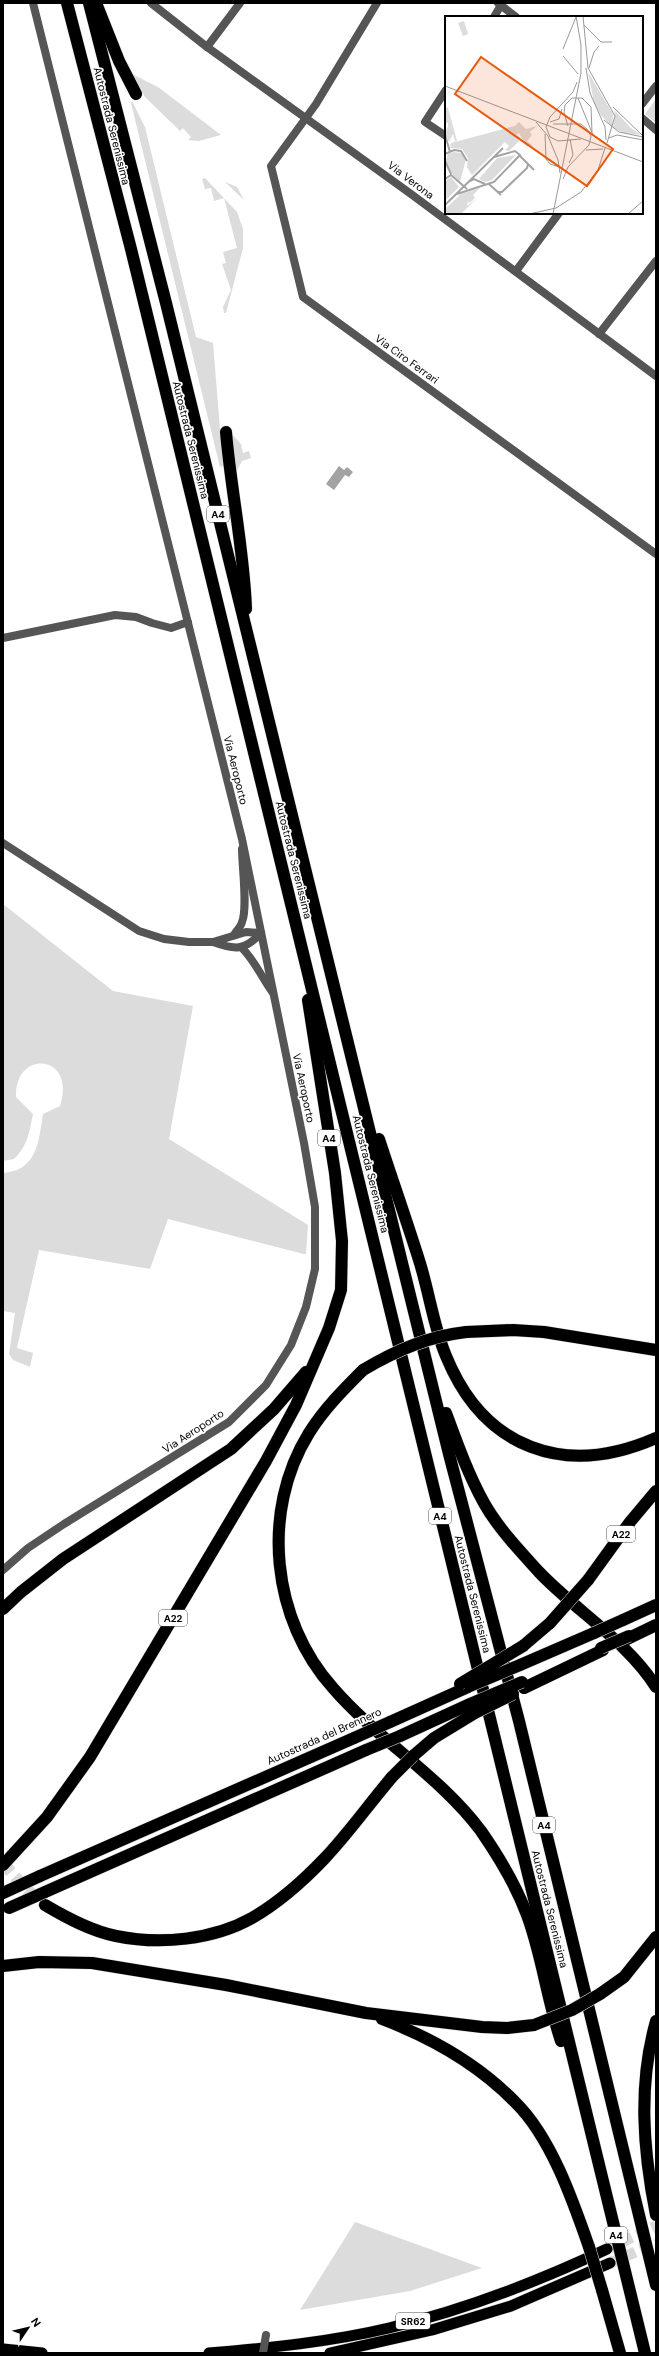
<svg xmlns="http://www.w3.org/2000/svg" width="659" height="2356" font-family="'DM Sans',sans-serif">
	<style>
		.green { fill: #dcdcdc }
		.water { fill: #a3a3a3 }
		.lines { fill: none; stroke-linecap: round; stroke-linejoin: round }
		.trunk-tunnel { stroke: #d9d9d9; stroke-width: 11; stroke-dasharray: 11 5.5; stroke-linecap: butt }
		.motorway-tunnel { stroke: #d9d9d9; stroke-width: 12; stroke-dasharray: 12 6; stroke-linecap: butt }
		.trunk-casing { stroke: #dbdbdb; stroke-width: 12 }
		.motorway-casing { stroke: #dbdbdb; stroke-width: 13 }
		.minor { stroke: #555; stroke-width: 8 }
		.tertiary { stroke: #555; stroke-width: 8 }
		.trunk { stroke: #000; stroke-width: 11 }
		.motorway { stroke: #000; stroke-width: 12 }
		.motorway-bridge-casing { stroke: #dbdbdb; stroke-width: 13; stroke-linecap: butt }
		.minor-bridge { stroke: #555; stroke-width: 8 }
		.motorway-bridge { stroke: #000; stroke-width: 12 }
		.labels { text-anchor: middle; stroke-width: 3.5; stroke-linejoin: round; paint-order: stroke }
		.shield { fill: #fff; stroke: #4c4c4c; stroke-width: 1 }
		.shield-label { font-size: 10px; font-weight: bold; fill: #000 }
		.street-label { font-size: 11px; fill: #000; stroke: #fff }
		.inset-river { fill: none; stroke: #a3a3a3; stroke-width: 2 }
		.inset-road { fill: none; stroke: #999; stroke-width: 1 }
		.view { fill: #e8590c; fill-opacity: 0.15; stroke: #e8590c; stroke-width: 2 }
		.inset-edge { fill: none; stroke: #000; stroke-width: 2 }
	</style>
	<rect width="100%" height="100%" fill="#fff"/>
	<!-- green -->
	<g class="green">
		<path d="M132 74 158 87 221 135 199 141 188 140 191 137 183 128 180 131 145 97Z"/>
		<path d="M656 99V123L645 114Z"/>
		<path d="M132 101 145 127 196 337 213 343 223 466 220 467 131 103Z"/>
		<path d="M205 178 237 212 243 229V248L226 313H224L223 307 231 290 222 264 226 263 223 252 237 248 224 198 214 201 211 188 205 189 202 179Z"/>
		<path d="M225 182 237 187 244 200Z"/>
		<path d="M230 432 241 444 243 453 249 451 251 458 242 461 234 476Z"/>
		<path d="M3 904 113 991 193 1006 169 1139 308 1225 306 1254H304L168 1219 150 1269 39 1250 17 1348 33 1353 30 1367 13 1360 9 1354 15 1313 3 1311V1173C9 1172 16 1171 21 1168 39 1157 40 1132 43 1114L60 1106C77 1053 14 1049 16 1097L33 1114C29 1133 28 1145 14 1159L3 1161Z"/>
		<path d="M355 2222 482 2268 410 2291 300 2310Z"/>
	</g>
	<!-- water -->
	<path class="water" d="M339 466 344 470 347 467 353 472 349 477 345 475 334 490 326 484Z"/>
	<g class="lines">
		<!-- trunk-tunnel -->
		<g class="trunk-tunnel">
			<path d="M607 2249 656 2226"/>
			<path d="M610 2263 656 2243"/>
		</g>
		<!-- motorway-tunnel -->
		<path class="motorway-tunnel" d="M3 1863 27 1890 42 1902"/>
		<!-- trunk casing -->
		<g class="trunk-casing">
			<g id="trunk">
				<path d="M3 2349 42 2353"/>
				<path d="M209 2353C269 2348 330 2342 389 2328 464 2310 537 2282 607 2249"/>
				<path d="M330 2353 432 2330 511 2306 610 2263"/>
			</g>
		</g>
		<!-- motorway casing -->
		<g class="motorway-casing">
			<g id="motorway">
				<path d="M67 3 131 249 645 2353"/>
				<path d="M89 3 166 303 449 1454 519 1721 656 2285"/>
				<path d="M96 3 119 61 136 94"/>
				<path d="M226 432C231 491 244 550 246 609"/>
				<path d="M379 1139C392 1179 406 1219 419 1260 429 1291 433 1325 446 1356 484 1449 565 1478 656 1438"/>
				<path d="M466 1332 513 1330 544 1332 656 1350"/>
				<path d="M363 1370C343 1390 324 1409 309 1433 260 1512 272 1620 333 1688 378 1740 440 1776 481 1831 499 1857 516 1885 527 1915 542 1955 547 2000 561 2041"/>
				<path d="M446 1413C457 1443 468 1474 484 1503 498 1528 520 1551 539 1572 576 1611 627 1641 656 1687"/>
				<path d="M588 1580 630 1522 656 1491"/>
				<path d="M3 1609 21 1592 63 1559 231 1449 274 1409 306 1372"/>
				<path d="M623 1620 656 1605"/>
				<path d="M627 1639 656 1625"/>
				<path d="M523 1646 550 1623"/>
				<path d="M520 1665 594 1633"/>
				<path d="M524 1688 603 1650"/>
				<path d="M390 1722 468 1687"/>
				<path d="M400 1736 470 1704"/>
				<path d="M413 1756 434 1738 475 1713"/>
				<path d="M3 1865 47 1817 90 1757 266 1461 296 1405 329 1328 341 1290 342 1241 335 1173 308 1000"/>
				<path d="M40 1876 354 1738"/>
				<path d="M45 1892 366 1750"/>
				<path d="M45 1905C67 1918 91 1931 116 1936 160 1945 213 1940 252 1918 278 1903 304 1880 324 1859 348 1834 369 1804 392 1777"/>
				<path d="M3 1966 39 1962 92 1963 226 1985 366 2013 482 2027 507 2028 534 2025"/>
				<path d="M600 1994 624 1977 656 1937"/>
				<path d="M382 2019C432 2038 478 2064 515 2102 551 2137 573 2201 589 2247"/>
				<path d="M656 2021C638 2085 643 2150 656 2215"/>
				<path d="M602 2290 620 2353"/>
			</g>
		</g>
		<!-- minor -->
		<g class="minor">
			<path d="M377 3 316 104 271 166 303 297 656 554"/>
			<path d="M498 3 516 17"/>
			<path d="M494 17 501 5"/>
			<path d="M207 47 240 3"/>
			<path d="M446 90 425 122 446 136"/>
			<path d="M642 104 656 86"/>
			<path d="M642 118 656 130"/>
			<path d="M516 271 559 213"/>
			<path d="M599 334 656 261"/>
			<path d="M3 638 115 615 136 617 152 623 171 628 188 622"/>
			<path d="M3 843 139 931 164 939 189 942H213L246 932 261 933"/>
			<path d="M234 935C236 931 241 927 242 922 248 908 242 867 242 849"/>
			<path d="M213 942C235 950 244 951 261 933"/>
			<path d="M242 948C255 961 262 978 273 993"/>
		</g>
		<!-- tertiary -->
		<g class="tertiary">
			<path d="M151 3 207 47 411 194 656 376"/>
			<path d="M3 1570 28 1548 64 1524 229 1422 266 1385 291 1345 306 1307 315 1269V1207L304 1143 242 839 33 3"/>
		</g>
		<!-- trunk -->
		<use href="#trunk" class="trunk"/>
		<!-- motorway -->
		<use href="#motorway" class="motorway"/>
		<!-- motorway-bridge casing -->
		<g class="motorway-bridge-casing">
			<g id="motorway-bridge">
				<path d="M363 1370C395 1351 428 1336 466 1332"/>
				<path d="M550 1623 588 1580"/>
				<path d="M594 1633 623 1620"/>
				<path d="M601 1648 629 1636"/>
				<path d="M460 1684 523 1646"/>
				<path d="M470 1686 520 1665"/>
				<path d="M470 1704 522 1682"/>
				<path d="M475 1713 513 1694"/>
				<path d="M354 1738 390 1722"/>
				<path d="M366 1750 400 1736"/>
				<path d="M392 1777 413 1756"/>
				<path d="M3 1893 40 1876"/>
				<path d="M9 1908 45 1892"/>
				<path d="M534 2025 572 2010 600 1994"/>
				<path d="M589 2247 602 2290"/>
			</g>
		</g>
		<!-- minor-bridge -->
		<path class="minor-bridge" d="M263 2353 266 2335"/>
		<!-- motorway-bridge -->
		<use href="#motorway-bridge" class="motorway-bridge"/>
	</g>
	<g class="labels">
		<!-- shield labels -->
		<g class="shield">
			<rect x="207" y="506" width="22" height="16" rx="3"/>
			<rect x="318" y="1130" width="22" height="16" rx="3"/>
			<rect x="429" y="1508" width="22" height="16" rx="3"/>
			<rect x="607" y="1526" width="28" height="16" rx="3"/>
			<rect x="159" y="1610" width="28" height="16" rx="3"/>
			<rect x="533" y="1817" width="22" height="16" rx="3"/>
			<rect x="605" y="2227" width="22" height="16" rx="3"/>
			<rect x="396" y="2313" width="34" height="16" rx="3"/>
		</g>
		<g class="shield-label">
			<text x="218" y="518">A4</text>
			<text x="329" y="1142">A4</text>
			<text x="440" y="1520">A4</text>
			<text x="621" y="1538">A22</text>
			<text x="173" y="1622">A22</text>
			<text x="544" y="1829">A4</text>
			<text x="616" y="2239">A4</text>
			<text x="413" y="2325">SR62</text>
		</g>
		<!-- street labels -->
		<g class="street-label">
			<text transform="translate(112 126) rotate(76)" y="4">Autostrada Serenissima</text>
			<text transform="translate(411 180) rotate(37)" y="4">Via Verona</text>
			<text transform="translate(407 359) rotate(36)" y="4">Via Ciro Ferrari</text>
			<text transform="translate(191 440) rotate(76)" y="4">Autostrada Serenissima</text>
			<text transform="translate(236 770) rotate(76)" y="4">Via Aeroporto</text>
			<text transform="translate(294 860) rotate(76)" y="4">Autostrada Serenissima</text>
			<text transform="translate(304 1088) rotate(78)" y="4">Via Aeroporto</text>
			<text transform="translate(371 1174) rotate(76)" y="4">Autostrada Serenissima</text>
			<text transform="translate(193 1431) rotate(-33)" y="4">Via Aeroporto</text>
			<text transform="translate(473 1594) rotate(76)" y="4">Autostrada Serenissima</text>
			<text transform="translate(324 1736) rotate(-24)" y="4">Autostrada del Brennero</text>
			<text transform="translate(550 1909) rotate(76)" y="4">Autostrada Serenissima</text>
		</g>
	</g>
	<!-- overview -->
	<g transform="translate(445 16)">
		<rect width="198" height="198" fill="#fff"/>
		<path d="M19 5 23 18 18 20 13 7ZM143 56 168 98 167 111 155 98 149 86ZM0 91 3 92 12 125 7 126 10 125 8 118 4 126 0 118 3 110V106L0 109ZM170 95 186 112 196 119 179 117 168 112ZM74 106 81 113 92 110 85 116 87 119 82 125 88 130H81L74 117 71 119 76 122 74 124 68 118 74 125 64 135 60 134 64 130 60 126 27 159 22 151 23 142 17 133 5 132 6 127 70 110ZM9 136 16 137 21 143 15 166 5 156 1 144 3 138ZM71 139 47 164 40 166 34 163 52 142ZM6 161 14 171 0 185V165ZM35 172 28 179 30 182 24 187 23 185 22 190 32 182 16 198H0V193L16 178Z" fill="#dcdcdc"/>
		<path class="inset-river" d="M0 119 5 136M0 138 9 134 16 135 22 145M75 140 89 154M0 145 6 158M0 163 6 159 22 173M25 165 29 163 40 168M44 168 56 179M53 176H57L82 152 83 148M12 178 49 166 75 139 70 135 49 141M0 189 58 132"/>
		<path class="inset-road" d="M138 0 143 52 170 100 162 127M139 9 156 26H167M118 33 131 1M118 40 133 58M141 52 145 77 160 111 161 124M144 52 149 36 154 30M132 66 128 76 105 101 101 111 105 121 113 125 136 123M0 70 198 146M133 82 148 119 164 130M168 91 197 119M159 104 174 116 198 121M91 106 103 120 113 144 115 157M105 106 114 103 117 93M108 108H136L142 113 146 120 144 129 123 151 118 163M123 110 119 97 120 89 127 82H137L146 91 147 116M100 118 101 143 105 148 114 151M164 122 172 119 198 124M141 134 158 133M124 147 128 139 125 123M84 198 111 192 136 176 153 154 160 132M108 198 136 57V29L131 0M183 198 198 185"/>
		<path class="view" d="M36 41 168 133 142 170 10 78Z"/>
		<rect width="198" height="198" class="inset-edge"/>
	</g>
	<!-- border -->
	<rect width="659" height="2356" fill="none" stroke="#000000" stroke-width="8"/>
	<!-- north arrow -->
	<g transform="translate(28 2328) rotate(55)" stroke="#ffffff" stroke-width="3" paint-order="stroke">
	<path d="M0-3L7 15L0 10L-7 15Z" fill="#000000"/>
	<text y="-6" font-size="11" font-weight="bold" text-anchor="middle" fill="#000000">N</text>
	</g>
</svg>
